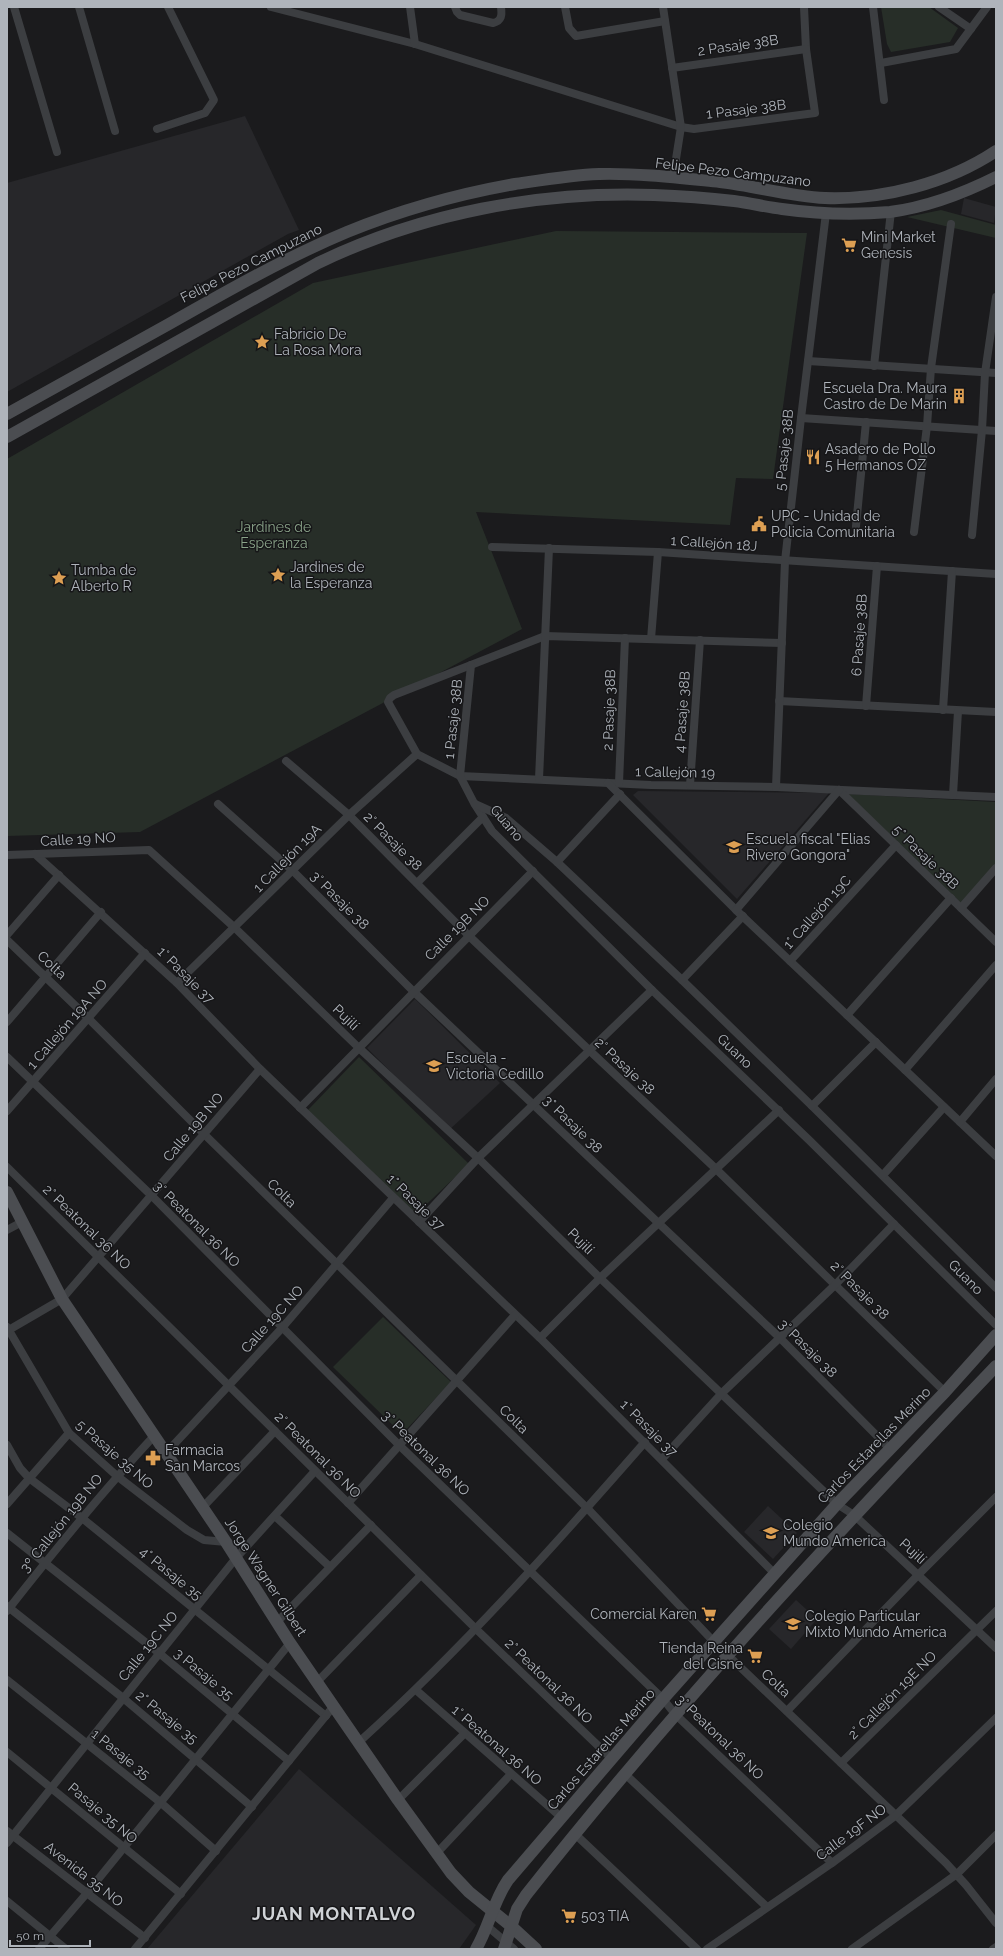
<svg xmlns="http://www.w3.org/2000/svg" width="1003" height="1956" font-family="Raleway,sans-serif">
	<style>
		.built { fill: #27272a }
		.green { fill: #272e28 }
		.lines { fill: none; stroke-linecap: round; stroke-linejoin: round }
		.street { stroke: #3c3e41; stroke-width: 8 }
		.secondary { stroke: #4b4d51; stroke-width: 12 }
		.labels { text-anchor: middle; stroke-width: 3; stroke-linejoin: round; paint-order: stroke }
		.street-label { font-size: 14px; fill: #afb4bb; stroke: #161618 }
		.poi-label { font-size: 14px; fill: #afb4bb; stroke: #161618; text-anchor: start }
		.park-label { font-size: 14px; fill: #8aa389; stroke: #161618 }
		.district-label { font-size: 18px; font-weight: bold; letter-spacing: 1px; fill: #d0d3d7; stroke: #161618 }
	</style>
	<rect width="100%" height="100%" fill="#1b1b1d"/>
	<!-- built -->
	<g class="built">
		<path d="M245 116 299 230 288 234 7 392V183Z"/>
		<path d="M964 198 996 207 994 223 961 214Z"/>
		<path d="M638 791 829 793 737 899 633 795Z"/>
		<path d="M415 999 500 1083 449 1130 367 1048Z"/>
		<path d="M768 1506 797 1533 773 1559 744 1532Z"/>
		<path d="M796 1600 817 1619 791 1649 769 1629Z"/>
		<path d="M299 1769 476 1925 459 1949H147Z"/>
	</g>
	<!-- green -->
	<g class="green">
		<path d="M881 7H929L958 28 950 42 891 52 887 44Z"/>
		<path d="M941 210 996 225V238L907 217Z"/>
		<path d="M556 231 807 233 773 479 736 478 730 525 476 512 522 629 140 832 7 836V459L313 283Z"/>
		<path d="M848 794 996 802V864L961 903Z"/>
		<path d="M359 1057 469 1164 414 1216 307 1111Z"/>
		<path d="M383 1317 451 1382 402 1434 333 1367Z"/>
	</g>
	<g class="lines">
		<!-- street -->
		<g class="street">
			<path d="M14 7 57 152"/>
			<path d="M79 7 115 131"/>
			<path d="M271 7 415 44 681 127 694 129 815 113 806 49 804 7"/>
			<path d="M410 7 415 44"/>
			<path d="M455 7 457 12 460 15 493 23C502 21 502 15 501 7"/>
			<path d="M565 7 569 28 576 36 665 21"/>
			<path d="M663 7 681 127 673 178"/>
			<path d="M873 7 884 100"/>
			<path d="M939 7 971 29"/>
			<path d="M881 63 956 49 987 7"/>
			<path d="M672 68 806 49"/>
			<path d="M157 129 205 113 214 100 168 7"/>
			<path d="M808 361 996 373"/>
			<path d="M874 366 891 211"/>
			<path d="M801 418 996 431"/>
			<path d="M856 526 866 422"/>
			<path d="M914 532 927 426 931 368 951 224"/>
			<path d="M972 535 982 430 985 373 996 297"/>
			<path d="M492 547 658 552 996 574"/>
			<path d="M651 639 658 552"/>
			<path d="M782 643 545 636 394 695 390 698 388 702 417 754 460 776 651 785 776 787 996 797"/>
			<path d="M471 665 460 776 474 803 492 831 652 990 809 1140 996 1325"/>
			<path d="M779 701 996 712"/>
			<path d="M866 706 877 566"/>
			<path d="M943 710 952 571"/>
			<path d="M286 761 349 815 468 935 590 1051 715 1168 945 1392"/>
			<path d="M539 779 549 548"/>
			<path d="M608 783 736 910 996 1156"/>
			<path d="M619 783 625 638"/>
			<path d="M690 785 700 640"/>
			<path d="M776 787 785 561 801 418 826 213"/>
			<path d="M839 790 996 942"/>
			<path d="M953 795 958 711"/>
			<path d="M218 804 293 871 413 991 779 1337 890 1449"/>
			<path d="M475 804 506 818 557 862 682 980 812 1106 996 1288"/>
			<path d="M35 854 177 983 260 1069 540 1338 775 1574"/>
			<path d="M7 855 149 850 235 928 359 1048 478 1158 600 1278 837 1504 854 1515 996 1648"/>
			<path d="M557 862 620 794"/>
			<path d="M417 883 483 817"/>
			<path d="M961 908 996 868"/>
			<path d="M736 910 839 790"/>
			<path d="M7 935 59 875"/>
			<path d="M7 940 88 1018 204 1134 587 1508 715 1643 946 1863 966 1885 996 1923"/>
			<path d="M790 961 896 845"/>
			<path d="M682 980 743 916"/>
			<path d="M177 983 349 815 417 754"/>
			<path d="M847 1015 951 898"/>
			<path d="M7 1022 101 912"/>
			<path d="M7 1057 152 1196 399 1445 663 1699 675 1714 832 1863"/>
			<path d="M905 1070 996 965"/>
			<path d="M812 1106 876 1042"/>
			<path d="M300 1108 533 871"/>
			<path d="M7 1111 145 953"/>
			<path d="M960 1122 996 1079"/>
			<path d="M7 1167 476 1629 612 1759"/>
			<path d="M883 1175 944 1107"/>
			<path d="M419 1222 478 1158 652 990"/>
			<path d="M7 1230 22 1222"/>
			<path d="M7 1327 69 1433 117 1476 187 1530 204 1540 226 1542"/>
			<path d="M7 1331 62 1299 260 1069"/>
			<path d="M540 1338 600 1278 779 1110"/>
			<path d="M7 1445 20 1468 29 1478 82 1518 326 1716"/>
			<path d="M166 1453 282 1328 393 1198"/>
			<path d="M662 1459 722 1393 836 1284 894 1224"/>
			<path d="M348 1503 515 1315"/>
			<path d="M7 1504 69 1433"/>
			<path d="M203 1507 275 1431"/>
			<path d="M275 1516 330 1567"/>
			<path d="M7 1533 159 1653 289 1761"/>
			<path d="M7 1606 123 1698 252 1807"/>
			<path d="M7 1611C54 1551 102 1492 154 1436"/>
			<path d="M277 1622 371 1525"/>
			<path d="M7 1680 160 1802 216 1851"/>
			<path d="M317 1682 421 1575"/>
			<path d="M416 1690 562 1818"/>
			<path d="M787 1711 919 1574 996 1497"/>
			<path d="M359 1742C462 1649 554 1546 645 1442"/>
			<path d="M7 1752 181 1894"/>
			<path d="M841 1763 996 1611"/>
			<path d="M625 1774 767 1907"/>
			<path d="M398 1800 464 1734"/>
			<path d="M7 1831 145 1938"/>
			<path d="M575 1834 697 1949"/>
			<path d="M7 1843 236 1558 315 1471"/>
			<path d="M436 1854 511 1774"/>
			<path d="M7 1901 66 1949"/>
			<path d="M487 1926 514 1949"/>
			<path d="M39 1949 87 1893 290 1643"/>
			<path d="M135 1949 333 1707"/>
			<path d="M707 1949 832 1863 895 1816 996 1718"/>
			<path d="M852 1949 957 1874 996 1835"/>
			<path d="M993 1949 996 1947"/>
		</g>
		<!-- secondary -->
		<g class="secondary">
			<path d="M7 414C61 384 115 354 169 324 227 291 285 258 347 232 401 210 458 194 515 184 542 180 572 175 599 174 639 173 680 178 720 182 755 186 789 196 825 198 883 200 948 183 996 151"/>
			<path d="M7 437 318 263C422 213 539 191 654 195 681 196 708 198 734 201 750 203 766 207 782 209 818 214 855 215 890 212 928 207 962 194 996 177"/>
			<path d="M7 1192 62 1299 226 1542 290 1643 398 1800 451 1873 469 1892 511 1926 536 1949"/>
			<path d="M476 1949C489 1927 493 1902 508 1880L663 1699 837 1504 945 1392 996 1335"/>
			<path d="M504 1949 517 1909 526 1895C672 1710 833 1537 996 1366"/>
		</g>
	</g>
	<!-- icons -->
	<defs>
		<g id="supermarket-bare" transform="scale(1.2)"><path d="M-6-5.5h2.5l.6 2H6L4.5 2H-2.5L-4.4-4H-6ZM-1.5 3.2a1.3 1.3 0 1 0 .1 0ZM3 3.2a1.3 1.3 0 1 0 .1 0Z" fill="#dd9f53" stroke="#161618" stroke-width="2.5" paint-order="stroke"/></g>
		<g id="sight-bare" transform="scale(1.2)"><path d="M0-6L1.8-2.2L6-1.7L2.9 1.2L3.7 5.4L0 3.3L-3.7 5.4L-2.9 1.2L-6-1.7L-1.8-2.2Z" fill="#dd9f53" stroke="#161618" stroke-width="2.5" paint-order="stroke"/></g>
		<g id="building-bare" transform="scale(1.2)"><path d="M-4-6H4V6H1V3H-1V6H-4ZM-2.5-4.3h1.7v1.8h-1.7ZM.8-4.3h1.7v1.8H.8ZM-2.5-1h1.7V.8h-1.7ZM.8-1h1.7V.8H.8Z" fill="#dd9f53" stroke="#161618" stroke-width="2.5" paint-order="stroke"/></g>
		<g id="restaurant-bare" transform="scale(1.2)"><path d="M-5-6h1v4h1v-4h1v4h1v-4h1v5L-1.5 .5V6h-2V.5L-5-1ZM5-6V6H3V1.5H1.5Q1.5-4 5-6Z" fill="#dd9f53" stroke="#161618" stroke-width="2.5" paint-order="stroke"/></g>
		<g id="civic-bare" transform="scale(1.2)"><path d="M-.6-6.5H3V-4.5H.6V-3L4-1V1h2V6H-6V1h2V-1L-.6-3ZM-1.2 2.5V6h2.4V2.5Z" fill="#dd9f53" stroke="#161618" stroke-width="2.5" paint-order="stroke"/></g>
		<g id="school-bare" transform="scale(1.2)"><path d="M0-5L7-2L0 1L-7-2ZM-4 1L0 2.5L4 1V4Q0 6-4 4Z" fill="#dd9f53" stroke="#161618" stroke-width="2.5" paint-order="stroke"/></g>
		<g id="pharmacy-bare" transform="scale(1.2)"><path d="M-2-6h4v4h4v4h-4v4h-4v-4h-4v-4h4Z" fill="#dd9f53" stroke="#161618" stroke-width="2.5" paint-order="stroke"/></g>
	</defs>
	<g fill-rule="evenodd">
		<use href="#supermarket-bare" x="849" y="245"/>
		<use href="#sight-bare" x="262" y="342"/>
		<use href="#building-bare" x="959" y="396"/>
		<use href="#restaurant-bare" x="813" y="457"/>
		<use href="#civic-bare" x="759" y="524"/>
		<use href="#sight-bare" x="278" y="575"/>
		<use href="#sight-bare" x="59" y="578"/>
		<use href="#school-bare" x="734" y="847"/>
		<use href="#school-bare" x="434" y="1066"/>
		<use href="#pharmacy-bare" x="153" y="1458"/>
		<use href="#school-bare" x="771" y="1533"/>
		<use href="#supermarket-bare" x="709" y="1614"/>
		<use href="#school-bare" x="793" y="1624"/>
		<use href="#supermarket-bare" x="755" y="1656"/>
		<use href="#supermarket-bare" x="569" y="1916"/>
	</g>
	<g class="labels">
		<!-- street labels -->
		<g class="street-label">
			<text transform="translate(738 45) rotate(-8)" y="5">2 Pasaje 38B</text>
			<text transform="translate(746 109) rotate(-7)" y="5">1 Pasaje 38B</text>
			<text transform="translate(733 172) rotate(7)" y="5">Felipe Pezo Campuzano</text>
			<text transform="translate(251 263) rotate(-27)" y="5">Felipe Pezo Campuzano</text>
			<text transform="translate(784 450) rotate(-84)" y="5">5 Pasaje 38B</text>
			<text transform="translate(714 543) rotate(4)" y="5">1 Callejón 18J</text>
			<text transform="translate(859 635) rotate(-86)" y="5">6 Pasaje 38B</text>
			<text transform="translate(609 710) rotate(-88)" y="5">2 Pasaje 38B</text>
			<text transform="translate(682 712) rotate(-86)" y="5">4 Pasaje 38B</text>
			<text transform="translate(453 719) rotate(-84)" y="5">1 Pasaje 38B</text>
			<text transform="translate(675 772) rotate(1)" y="5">1 Callejón 19</text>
			<text transform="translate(507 823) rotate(50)" y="5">Guano</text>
			<text transform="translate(78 839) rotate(-3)" y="5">Calle 19 NO</text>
			<text transform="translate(393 841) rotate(45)" y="5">2° Pasaje 38</text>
			<text transform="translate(926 857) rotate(44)" y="5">5° Pasaje 38B</text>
			<text transform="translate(287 858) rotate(-45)" y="5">1 Callejón 19A</text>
			<text transform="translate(340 900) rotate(45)" y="5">3° Pasaje 38</text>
			<text transform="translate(817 912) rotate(-48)" y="5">1° Callejón 19C</text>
			<text transform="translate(457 928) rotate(-45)" y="5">Calle 19B NO</text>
			<text transform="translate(52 965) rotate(43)" y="5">Colta</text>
			<text transform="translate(186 975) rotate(45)" y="5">1° Pasaje 37</text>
			<text transform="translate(346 1017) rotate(44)" y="5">Pujilí</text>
			<text transform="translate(67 1024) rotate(-49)" y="5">1 Callejón 19A NO</text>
			<text transform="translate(735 1051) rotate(44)" y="5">Guano</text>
			<text transform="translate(625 1066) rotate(43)" y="5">2° Pasaje 38</text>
			<text transform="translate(573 1124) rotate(44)" y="5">3° Pasaje 38</text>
			<text transform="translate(193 1127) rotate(-50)" y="5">Calle 19B NO</text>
			<text transform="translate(282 1193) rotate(44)" y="5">Colta</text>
			<text transform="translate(416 1202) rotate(44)" y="5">1° Pasaje 37</text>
			<text transform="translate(197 1224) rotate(45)" y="5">3° Peatonal 36 NO</text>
			<text transform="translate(87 1227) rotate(44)" y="5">2° Peatonal 36 NO</text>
			<text transform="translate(581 1241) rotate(45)" y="5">Pujilí</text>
			<text transform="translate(966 1277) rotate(45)" y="5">Guano</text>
			<text transform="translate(860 1290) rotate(45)" y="5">2° Pasaje 38</text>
			<text transform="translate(272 1319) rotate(-48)" y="5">Calle 19C NO</text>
			<text transform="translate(808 1348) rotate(45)" y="5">3° Pasaje 38</text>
			<text transform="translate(514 1419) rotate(44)" y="5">Colta</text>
			<text transform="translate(649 1428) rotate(45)" y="5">1° Pasaje 37</text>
			<text transform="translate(874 1445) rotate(-46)" y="5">Carlos Estarellas Merino</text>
			<text transform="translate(426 1453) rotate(44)" y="5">3° Peatonal 36 NO</text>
			<text transform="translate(115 1454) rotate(41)" y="5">5 Pasaje 35 NO</text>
			<text transform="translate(318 1455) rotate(45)" y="5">2° Peatonal 36 NO</text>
			<text transform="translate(61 1523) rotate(-51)" y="5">3º Callejón 19B NO</text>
			<text transform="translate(913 1551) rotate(42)" y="5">Pujilí</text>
			<text transform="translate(171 1573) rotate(39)" y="5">4° Pasaje 35</text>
			<text transform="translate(266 1577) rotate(57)" y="5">Jorge Wagner Gilbert</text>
			<text transform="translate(148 1646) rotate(-51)" y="5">Calle 19C NO</text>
			<text transform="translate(204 1674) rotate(40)" y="5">3 Pasaje 35</text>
			<text transform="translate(549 1681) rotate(44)" y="5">2° Peatonal 36 NO</text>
			<text transform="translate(776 1683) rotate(43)" y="5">Colta</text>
			<text transform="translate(892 1695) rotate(-45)" y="5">2° Callejón 19E NO</text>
			<text transform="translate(167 1717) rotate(39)" y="5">2° Pasaje 35</text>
			<text transform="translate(720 1737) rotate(44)" y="5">3° Peatonal 36 NO</text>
			<text transform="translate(497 1745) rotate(41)" y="5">1° Peatonal 36 NO</text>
			<text transform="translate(601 1749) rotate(-49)" y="5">Carlos Estarellas Merino</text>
			<text transform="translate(121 1754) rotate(39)" y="5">1 Pasaje 35</text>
			<text transform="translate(103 1813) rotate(40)" y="5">Pasaje 35 NO</text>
			<text transform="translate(851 1832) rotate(-37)" y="5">Calle 19F NO</text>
			<text transform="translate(84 1874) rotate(38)" y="5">Avenida 35 NO</text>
		</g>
		<!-- poi labels -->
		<g class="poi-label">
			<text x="861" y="242">Mini Market<tspan x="861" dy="16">Genesis</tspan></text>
			<text x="274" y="339">Fabricio De<tspan x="274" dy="16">La Rosa Mora</tspan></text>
			<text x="947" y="393" text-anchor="end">Escuela Dra. Maura<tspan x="947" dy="16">Castro de De Marin</tspan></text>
			<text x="825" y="454">Asadero de Pollo<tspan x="825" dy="16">5 Hermanos OZ</tspan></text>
			<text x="771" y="521">UPC - Unidad de<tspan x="771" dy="16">Policia Comunitaria</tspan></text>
			<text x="290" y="572">Jardines de<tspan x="290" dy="16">la Esperanza</tspan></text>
			<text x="71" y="575">Tumba de<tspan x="71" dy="16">Alberto R</tspan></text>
			<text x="746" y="844">Escuela fiscal "Elias<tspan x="746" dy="16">Rivero Gongora"</tspan></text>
			<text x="446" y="1063">Escuela -<tspan x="446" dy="16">Victoria Cedillo</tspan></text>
			<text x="165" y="1455">Farmacia<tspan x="165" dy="16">San Marcos</tspan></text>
			<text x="783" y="1530">Colegio<tspan x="783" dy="16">Mundo America</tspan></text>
			<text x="697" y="1619" text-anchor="end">Comercial Karen</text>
			<text x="805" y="1621">Colegio Particular<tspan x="805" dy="16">Mixto Mundo America</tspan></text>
			<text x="743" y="1653" text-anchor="end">Tienda Reina<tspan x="743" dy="16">del Cisne</tspan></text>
			<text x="581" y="1921">503 TIA</text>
		</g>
		<!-- park labels -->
		<g class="park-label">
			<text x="274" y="532">Jardines de<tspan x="274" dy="16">Esperanza</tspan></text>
		</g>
		<!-- district labels -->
		<g class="district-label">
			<text x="334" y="1920">JUAN MONTALVO</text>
		</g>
	</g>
	<!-- border -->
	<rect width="1003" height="1956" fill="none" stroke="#afb4bb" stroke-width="16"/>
	<!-- scale -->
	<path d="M10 1940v6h80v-6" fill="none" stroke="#afb4bb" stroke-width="2"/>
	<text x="16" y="1940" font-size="12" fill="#afb4bb" stroke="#161618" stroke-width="3" paint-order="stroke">50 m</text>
</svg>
